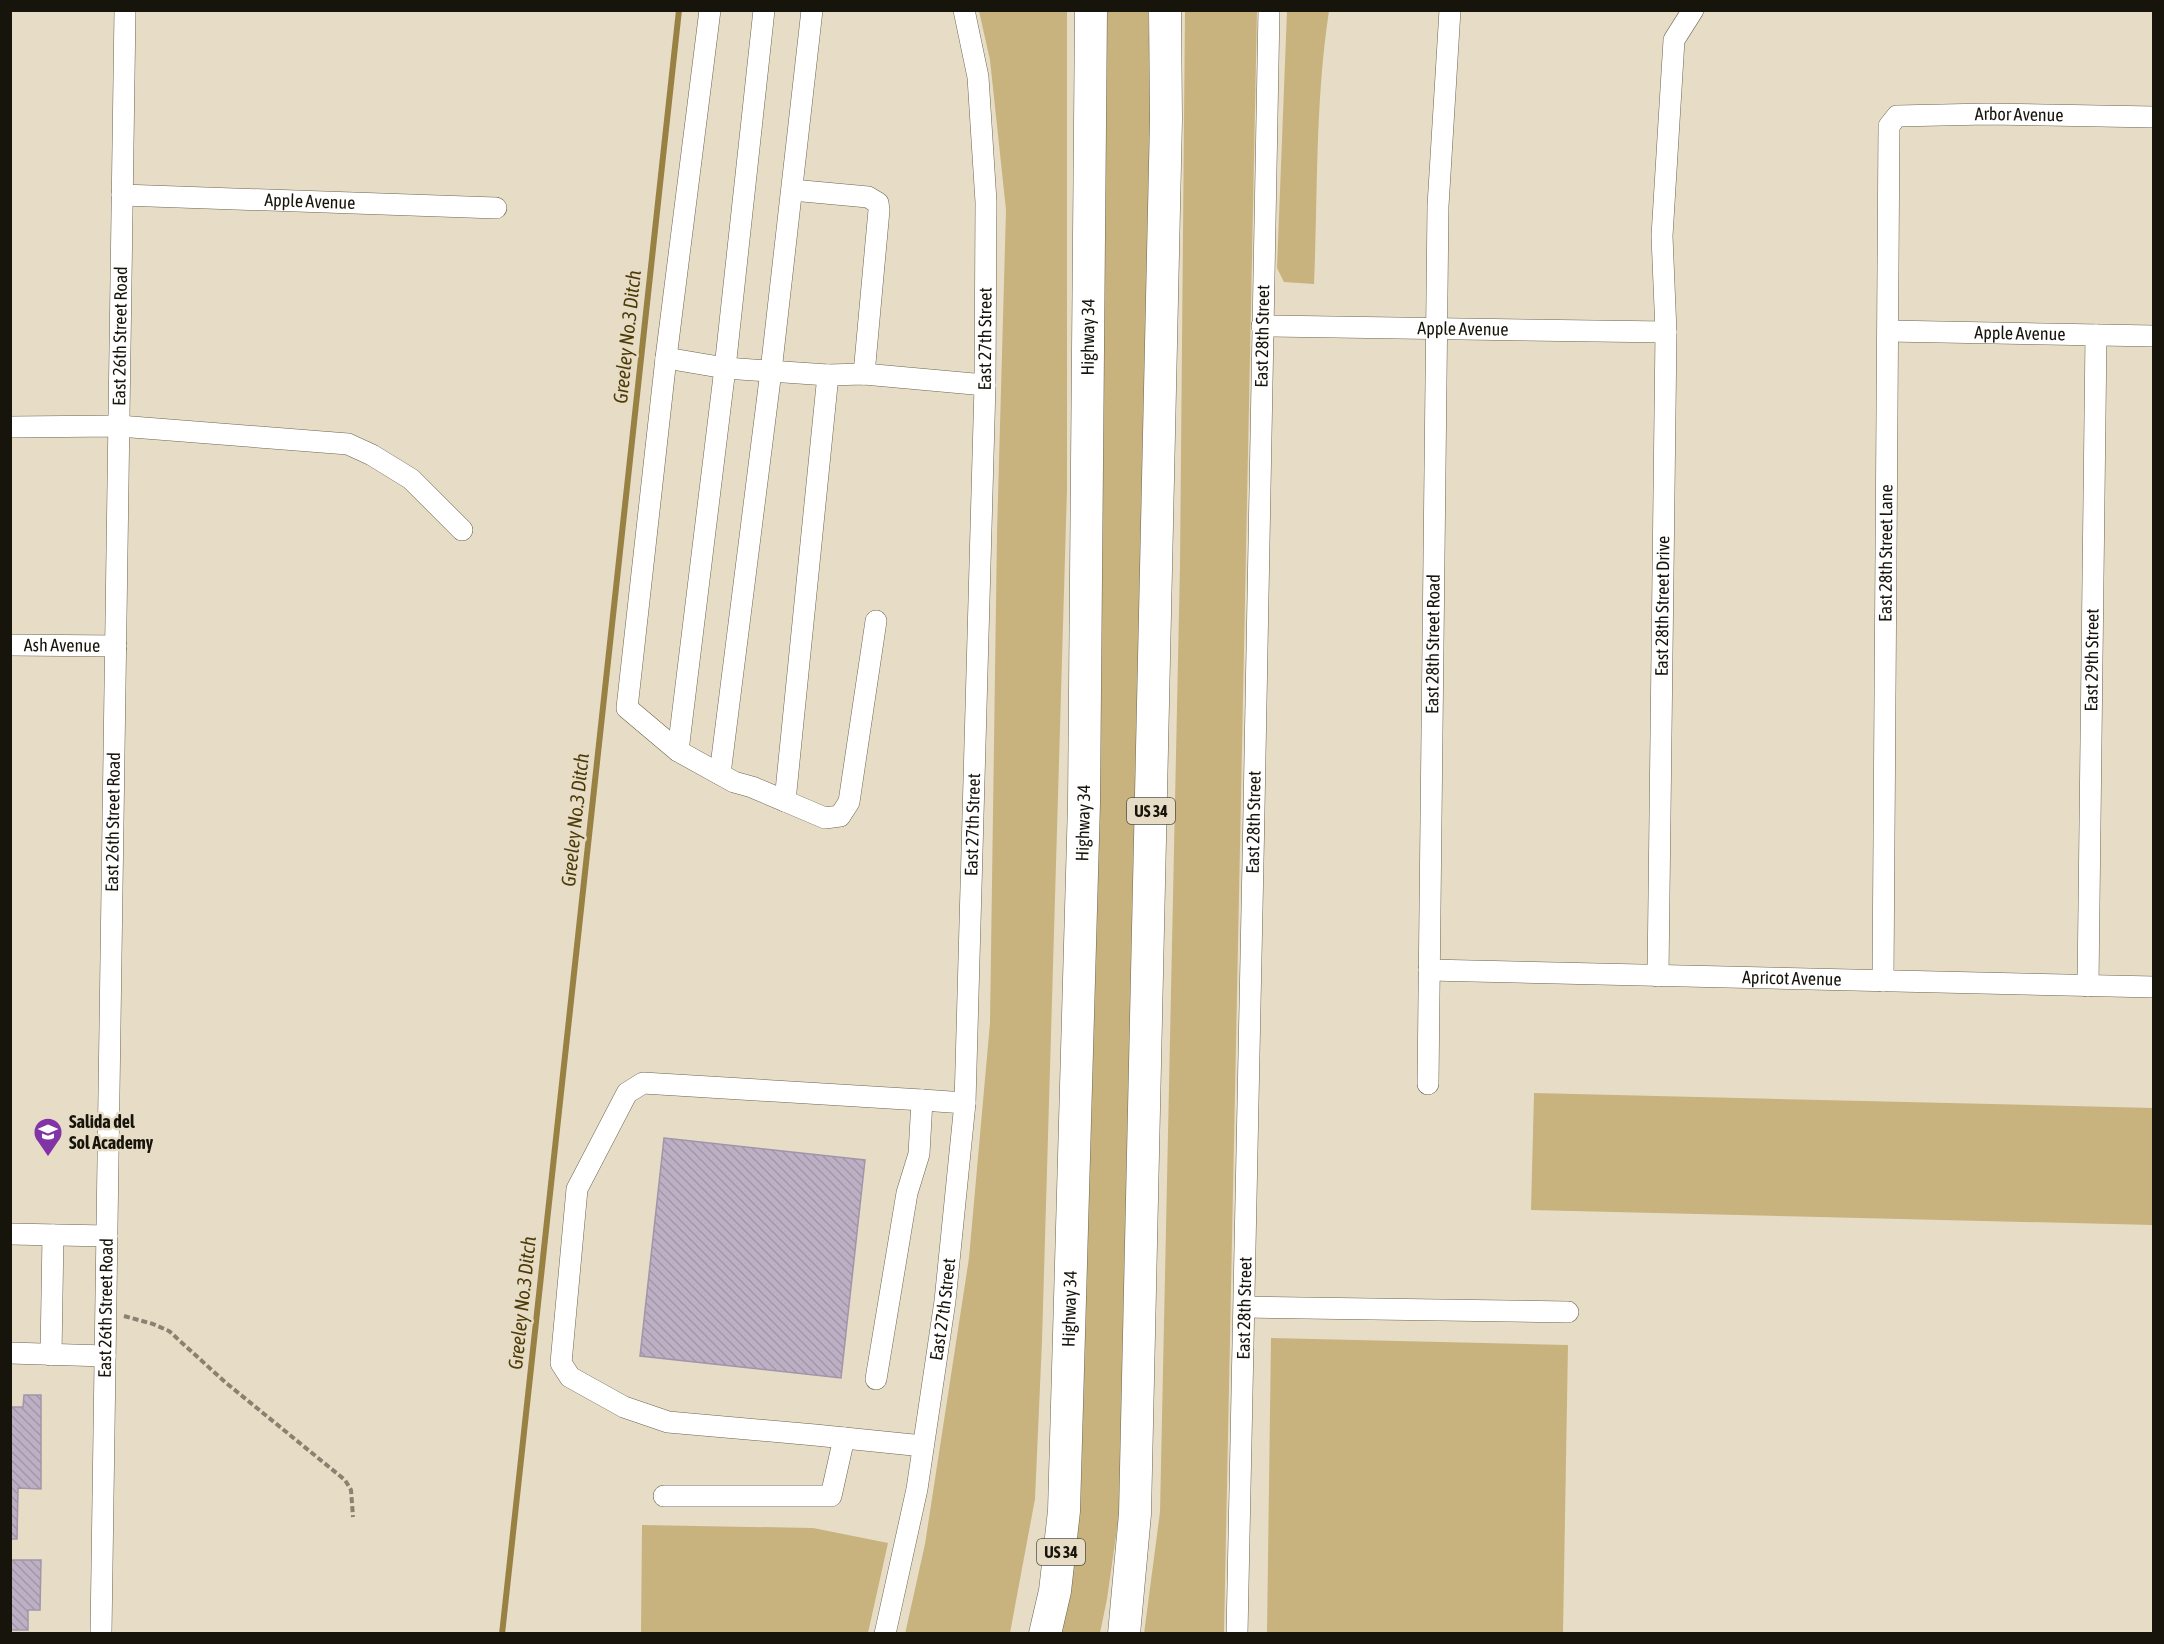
<svg xmlns="http://www.w3.org/2000/svg" width="2164" height="1644" font-family="'Asap Condensed',sans-serif">
	<style>
		.grass { fill: #c8b37e }
		.lines { fill: none; stroke-linecap: round; stroke-linejoin: round }
		.stream { stroke: #988143; stroke-width: 6 }
		.building { fill: url(#building-back-hatch); stroke: #a295aa; stroke-width: 1.5 }
		.minor-casing { stroke: #6c644f; stroke-width: 22 }
		.highway-casing { stroke: #6c644f; stroke-width: 33 }
		.path { stroke: #898271; stroke-width: 4; stroke-dasharray: 6 3; stroke-linecap: butt }
		.minor { stroke: #fff; stroke-width: 21 }
		.highway { stroke: #fff; stroke-width: 32 }
		.labels { text-anchor: middle; stroke-width: 5; stroke-linejoin: round; paint-order: stroke }
		.shield { fill: #e7ddc6; stroke: #555043; stroke-width: 1.5 }
		.shield-label { font-size: 16px; font-weight: bold; fill: #17140b }
		.street-label { font-size: 18px; fill: #17140b; stroke: #e7ddc6 }
		.poi-label { font-size: 18px; font-weight: bold; fill: #17140b; stroke: #e7ddc6; text-anchor: start }
		.water-label { font-size: 20px; font-style: italic; fill: #4d3c08; stroke: #e7ddc6 }
	</style>
	<defs>
		<pattern id="building-back-hatch" width="6" height="6" patternUnits="userSpaceOnUse" patternTransform="scale(1.5)"><rect width="6" height="6" fill="#bdb0c5"/><path d="M-1 5l2 2M0 0l6 6M5-1l2 2" fill="none" stroke="#a296a8"/></pattern>
	</defs>
	<rect width="100%" height="100%" fill="#e7ddc6"/>
	<!-- grass -->
	<g class="grass">
		<path d="M979 11H1067V489L1042 1341 1035 1499 1010 1633 905 1634 925 1544 969 1258 990 1023 997 533 1006 210 990 60Z"/>
		<path d="M1105 11H1148L1152 123 1123 1487 1107 1599 1100 1633 1059 1634Z"/>
		<path d="M1185 11H1257L1224 1633 1144 1634 1160 1512 1180 565Z"/>
		<path d="M1287 11H1329C1315 102 1318 192 1314 284L1284 282 1277 268Z"/>
		<path d="M1534 1093 2153 1108V1225L1531 1210Z"/>
		<path d="M1271 1338 1568 1345 1563 1633H1267Z"/>
		<path d="M642 1525 813 1528 888 1543 868 1633H641Z"/>
	</g>
	<g class="lines">
		<!-- stream -->
		<path class="stream" d="M502 1634 679 10"/>
	</g>
	<!-- building -->
	<g class="building">
		<path d="M664 1138 865 1160 841 1378 640 1356Z"/>
		<path d="M24 1395H41V1489L18 1488 17 1539H10V1407H23Z"/>
		<path d="M10 1560H41L40 1610H28V1630H10Z"/>
	</g>
	<g class="lines">
		<!-- minor casing -->
		<g class="minor-casing">
			<g id="minor">
				<path d="M710 10 666 358 627 708 678 751 734 782 752 787 785 801 828 375"/>
				<path d="M792 190 868 197 878 203 879 210 864 374"/>
				<path id="s1" d="M122 195 496 208"/>
				<path id="s2" d="M1262 326 1666 332"/>
				<path id="s3" d="M1888 331 2154 336"/>
				<path d="M666 358 725 368 828 375 864 374 985 385"/>
				<path d="M10 427 119 426 348 444 372 455 411 479 462 530"/>
				<path id="s4" d="M10 645 116 646"/>
				<path d="M678 751 725 368 764 10"/>
				<path d="M720 774 771 371 812 10"/>
				<path d="M785 801 825 818 840 816 849 802 876 621"/>
				<path id="s5" d="M1429 970 2154 987"/>
				<path id="s6" d="M1658 976 1666 332 1662 236 1674 40 1693 10"/>
				<path id="s7" d="M1883 981 1889 126 1897 116 1987 114 2154 117"/>
				<path id="s8" d="M2088 986 2096 335"/>
				<path id="s9" d="M1428 1084 1438 206 1450 10"/>
				<path d="M922 1100 643 1083 627 1093 577 1189 561 1363 570 1377 624 1407 668 1422 815 1435 923 1446"/>
				<path d="M10 1234 107 1236"/>
				<path d="M1245 1307 1568 1312"/>
				<path d="M10 1353 105 1356"/>
				<path d="M51 1355 53 1235"/>
				<path d="M876 1379 907 1193 919 1154 922 1100 965 1103"/>
				<path d="M664 1496H831L844 1438"/>
				<path id="s10" d="M101 1634 125 10"/>
				<path id="s11" d="M885 1634 917 1489 945 1301 965 1103 985 385 986 202 978 77 964 10"/>
				<path id="s12" d="M1237 1634C1251 1093 1257 551 1269 10"/>
			</g>
		</g>
		<!-- highway casing -->
		<g class="highway-casing">
			<g id="highway">
				<path id="s13" d="M1045 1634 1055 1591 1064 1511 1084 803 1091 10"/>
				<path d="M1124 1634 1135 1514 1166 119 1165 10"/>
			</g>
		</g>
		<!-- path -->
		<path class="path" d="M124 1316 153 1324 169 1331 225 1382 345 1480 351 1490 353 1517"/>
		<!-- minor -->
		<use href="#minor" class="minor"/>
		<!-- highway -->
		<use href="#highway" class="highway"/>
	</g>
	<!-- icons -->
	<defs>
		<g id="school-pin" transform="scale(1.5)"><path d="M0 17L-7.5 6A9.5 9.5 0 1 1 7.5 6Z" fill="#8134a5" stroke="#e7ddc6"/><path d="M0-5L7-2L0 1L-7-2ZM-4 1L0 2.5L4 1V4Q0 6-4 4Z" fill="#fff"/></g>
	</defs>
	<g fill-rule="evenodd">
		<use href="#school-pin" x="48" y="1132"/>
	</g>
	<g class="labels">
		<!-- shield labels -->
		<g class="shield">
			<rect x="1127" y="798" width="48" height="26" rx="4.5"/>
			<rect x="1037" y="1539" width="48" height="26" rx="4.5"/>
		</g>
		<g class="shield-label">
			<text x="1151" y="817">US 34</text>
			<text x="1061" y="1558">US 34</text>
		</g>
		<!-- street labels -->
		<g class="street-label">
			<text dy="6" stroke="none"><textPath href="#s7" startOffset="990">Arbor Avenue</textPath></text>
			<text dy="6" stroke="none"><textPath href="#s1" startOffset="188">Apple Avenue</textPath></text>
			<text dy="6" stroke="none"><textPath href="#s2" startOffset="201">Apple Avenue</textPath></text>
			<text dy="6" stroke="none"><textPath href="#s3" startOffset="132">Apple Avenue</textPath></text>
			<text dy="6" stroke="none"><textPath href="#s10" startOffset="1298">East 26th Street Road</textPath></text>
			<text dy="6" stroke="none"><textPath href="#s12" startOffset="1298">East 28th Street</textPath></text>
			<text dy="6" stroke="none"><textPath href="#s13" startOffset="1299">Highway 34</textPath></text>
			<text dy="6" stroke="none"><textPath href="#s11" startOffset="1302">East 27th Street</textPath></text>
			<text dy="6" stroke="none"><textPath href="#s7" startOffset="428">East 28th Street Lane</textPath></text>
			<text dy="6" stroke="none"><textPath href="#s6" startOffset="370">East 28th Street Drive</textPath></text>
			<text dy="6" stroke="none"><textPath href="#s4" startOffset="52">Ash Avenue</textPath></text>
			<text dy="6" stroke="none"><textPath href="#s9" startOffset="440">East 28th Street Road</textPath></text>
			<text dy="6" stroke="none"><textPath href="#s8" startOffset="326">East 29th Street</textPath></text>
			<text dy="6" stroke="none"><textPath href="#s10" startOffset="812">East 26th Street Road</textPath></text>
			<text dy="6" stroke="none"><textPath href="#s12" startOffset="812">East 28th Street</textPath></text>
			<text dy="6" stroke="none"><textPath href="#s13" startOffset="813">Highway 34</textPath></text>
			<text dy="6" stroke="none"><textPath href="#s11" startOffset="816">East 27th Street</textPath></text>
			<text dy="6" stroke="none"><textPath href="#s5" startOffset="363">Apricot Avenue</textPath></text>
			<text dy="6" stroke="none"><textPath href="#s10" startOffset="326">East 26th Street Road</textPath></text>
			<text dy="6" stroke="none"><textPath href="#s12" startOffset="326">East 28th Street</textPath></text>
			<text dy="6" stroke="none"><textPath href="#s11" startOffset="330">East 27th Street</textPath></text>
			<text dy="6" stroke="none"><textPath href="#s13" startOffset="327">Highway 34</textPath></text>
		</g>
		<!-- poi labels -->
		<g class="poi-label">
			<text x="69" y="1128">Salida del<tspan x="69" dy="21">Sol Academy</tspan></text>
		</g>
		<!-- water labels -->
		<g class="water-label">
			<text transform="translate(627 337) rotate(-84)" y="7">Greeley No.3 Ditch</text>
			<text transform="translate(575 820) rotate(-84)" y="7">Greeley No.3 Ditch</text>
			<text transform="translate(522 1303) rotate(-84)" y="7">Greeley No.3 Ditch</text>
		</g>
	</g>
	<!-- border -->
	<rect width="2164" height="1644" fill="none" stroke="#17140b" stroke-width="24"/>
</svg>
